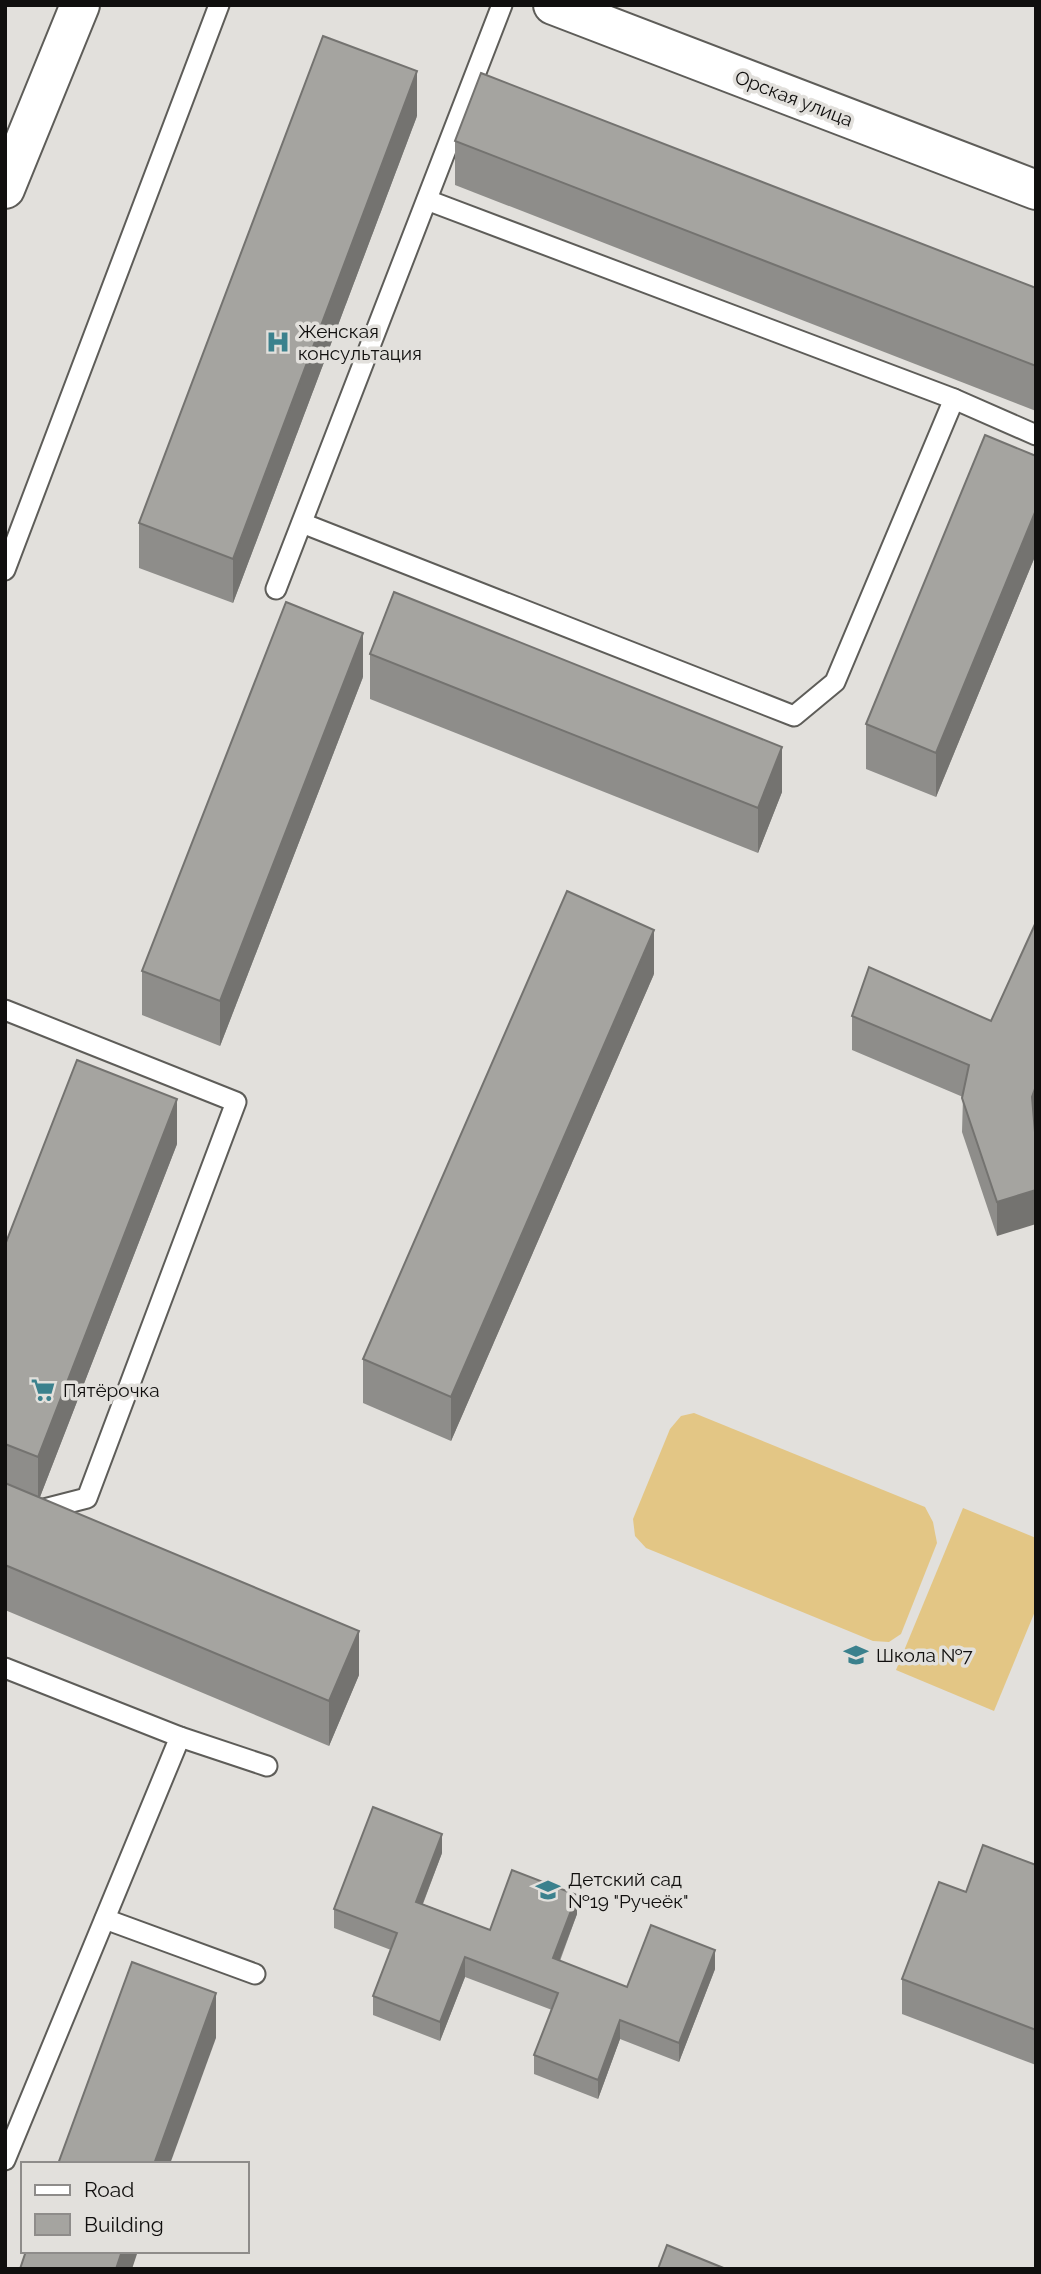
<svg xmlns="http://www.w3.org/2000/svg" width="1041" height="2274" font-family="Raleway,sans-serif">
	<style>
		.pitch { fill: #e3c685 }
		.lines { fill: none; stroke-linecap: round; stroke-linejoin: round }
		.lane-casing { stroke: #5e5d59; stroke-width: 23 }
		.secondary-casing { stroke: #5e5d59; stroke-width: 42 }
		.lane { stroke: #fff; stroke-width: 19 }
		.secondary { stroke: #fff; stroke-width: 38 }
		.wall { fill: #8e8d8a }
		.shaded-wall { fill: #747370 }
		.building { fill: #a5a4a0; stroke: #747370; stroke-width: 2 }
		.labels { text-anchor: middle; stroke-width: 7; stroke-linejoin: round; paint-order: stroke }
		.street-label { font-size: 19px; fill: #100f0e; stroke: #e2e0dc }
		.poi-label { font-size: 19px; fill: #100f0e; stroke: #e2e0dc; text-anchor: start }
	</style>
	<rect width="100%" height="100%" fill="#e2e0dc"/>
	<!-- pitch -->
	<g class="pitch">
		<path d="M694 1413 925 1507 933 1522 937 1543 901 1634 889 1642 873 1641 646 1548 635 1536 633 1519 670 1429 681 1416Z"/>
		<path d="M963 1508 1036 1538V1609L994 1711 896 1670Z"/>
	</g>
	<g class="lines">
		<!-- lane casing -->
		<g class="lane-casing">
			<g id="lane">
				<path d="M954 399 1036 435"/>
				<path d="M302 523 794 716 835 682 954 399 427 200"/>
				<path d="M5 570 219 5"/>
				<path d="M276 589 502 5"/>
				<path d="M5 1010 236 1102 87 1498 17 1516 5 1512"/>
				<path d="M5 1668 180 1737 5 2160"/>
				<path d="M180 1737 267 1766"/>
				<path d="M105 1919 255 1974"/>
			</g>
		</g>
		<!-- secondary casing -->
		<g class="secondary-casing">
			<g id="secondary">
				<path d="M553 5 1036 190"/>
				<path d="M5 189 80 5"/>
			</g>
		</g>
		<!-- lane -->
		<use href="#lane" class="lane"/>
		<!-- secondary -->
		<use href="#secondary" class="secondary"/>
	</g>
	<!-- wall -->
	<g class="wall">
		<path d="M417 116 233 603 139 568V523Z"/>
		<path d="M455 141 1036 288V411L455 185Z"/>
		<path d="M1036 456V554L936 797 866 769V724Z"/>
		<path d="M370 654 782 792 758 853 370 699Z"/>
		<path d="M363 677 220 1046 142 1015V971Z"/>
		<path d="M1036 922V1120L997 1236 962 1132 963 1097 852 1050V1016L991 1021Z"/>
		<path d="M654 974 451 1441 363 1403V1359Z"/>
		<path d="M177 1144 40 1497 359 1675 329 1746 5 1610V1245Z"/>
		<path d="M442 1853 423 1904 490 1930 577 1914 560 1961 627 1987 715 1969 679 2062 620 2039 598 2099 534 2074V2055L552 2010 465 1977 440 2041 373 2015V1996L391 1950 334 1928V1909Z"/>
		<path d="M1036 1865V2065L902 2014V1979L966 1892Z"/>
	</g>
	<!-- shaded-wall -->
	<g class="shaded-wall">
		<path d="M417 71V116L233 603V559Z"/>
		<path d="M1036 510V554L936 797V753Z"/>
		<path d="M363 633V677L220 1046V1001Z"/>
		<path d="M782 747V792L758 853V808Z"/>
		<path d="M654 930V974L451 1441V1397Z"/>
		<path d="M1036 1086V1120L1032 1131V1097Z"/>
		<path d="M177 1099V1144L38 1502V1457Z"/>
		<path d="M1036 1190V1224L997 1236V1202Z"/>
		<path d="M359 1631V1675L329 1746V1701Z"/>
		<path d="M442 1834V1853L416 1921V1902Z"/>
		<path d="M577 1895V1914L553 1977V1958Z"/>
		<path d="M715 1950V1969L679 2062V2043Z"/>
		<path d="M465 1957V1977L440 2041V2022Z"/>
		<path d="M216 1993V2038L170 2164H154Z"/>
		<path d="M620 2020V2039L598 2099V2080Z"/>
		<path d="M122 2251H138L132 2269H116Z"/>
	</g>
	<!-- building -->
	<g class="building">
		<path d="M323 36 417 71 233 559 139 523Z"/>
		<path d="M481 73 1036 288V366L455 141Z"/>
		<path d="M985 435 1036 456V510L936 753 866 724Z"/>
		<path d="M394 592 782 747 758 808 370 654Z"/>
		<path d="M286 602 363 633 220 1001 142 971Z"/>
		<path d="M567 891 654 930 451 1397 363 1359Z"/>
		<path d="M1036 922V1086L1032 1097 1036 1144V1190L997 1202 962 1098 969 1065 852 1016 869 967 991 1021Z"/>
		<path d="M77 1060 177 1099 38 1457 5 1444V1245Z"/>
		<path d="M5 1483 359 1631 329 1701 5 1565Z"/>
		<path d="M373 1807 442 1834 416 1902 490 1930 512 1870 577 1895 553 1958 627 1987 651 1925 715 1950 679 2043 620 2020 598 2080 534 2055 558 1993 465 1957 440 2022 373 1996 397 1933 334 1909Z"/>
		<path d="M983 1845 1036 1865V2030L902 1979 939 1882 966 1892Z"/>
		<path d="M132 1962 216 1993 154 2164H58Z"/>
		<path d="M667 2245 726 2269H658Z"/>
		<path d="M26 2251H122L116 2269H20Z"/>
	</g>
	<!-- icons -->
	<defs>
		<g id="hospital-bare" transform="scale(1.89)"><path d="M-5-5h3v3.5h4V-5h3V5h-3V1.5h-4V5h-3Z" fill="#3b818d" stroke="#e2e0dc" stroke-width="2.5" paint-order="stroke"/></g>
		<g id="supermarket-bare" transform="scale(1.89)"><path d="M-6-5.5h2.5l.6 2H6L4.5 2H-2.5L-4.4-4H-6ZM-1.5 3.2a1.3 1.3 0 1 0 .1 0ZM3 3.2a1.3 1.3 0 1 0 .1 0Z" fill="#3b818d" stroke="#e2e0dc" stroke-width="2.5" paint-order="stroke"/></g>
		<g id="school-bare" transform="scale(1.89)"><path d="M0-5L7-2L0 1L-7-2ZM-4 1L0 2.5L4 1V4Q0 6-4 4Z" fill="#3b818d" stroke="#e2e0dc" stroke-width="2.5" paint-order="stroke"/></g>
	</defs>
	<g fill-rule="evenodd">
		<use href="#hospital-bare" x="278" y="342"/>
		<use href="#supermarket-bare" x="43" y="1390"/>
		<use href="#school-bare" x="856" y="1655"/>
		<use href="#school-bare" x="548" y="1890"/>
	</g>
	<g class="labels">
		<!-- street labels -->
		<g class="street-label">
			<text transform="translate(794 98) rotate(21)" y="7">Орская улица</text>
		</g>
		<!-- poi labels -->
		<g class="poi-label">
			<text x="298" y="338">Женская<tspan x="298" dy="22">консультация</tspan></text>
			<text x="63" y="1397">Пятёрочка</text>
			<text x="876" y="1662">Школа №7</text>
			<text x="568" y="1886">Детский сад<tspan x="568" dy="22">№19 "Ручеёк"</tspan></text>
		</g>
	</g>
	<!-- border -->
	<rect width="1041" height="2274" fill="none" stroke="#100f0e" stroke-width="14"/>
	<!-- legend -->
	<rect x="21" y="2162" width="228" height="91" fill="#e2e0dc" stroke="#8e8c8a" stroke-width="2"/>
	<rect x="35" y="2185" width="35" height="10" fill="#ffffff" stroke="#8e8c8a" stroke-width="2"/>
	<text x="84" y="2197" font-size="21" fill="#100f0e">Road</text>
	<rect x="35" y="2214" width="35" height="21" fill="#a5a4a0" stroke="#8e8c8a" stroke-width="2"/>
	<text x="84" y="2232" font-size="21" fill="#100f0e">Building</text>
</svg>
